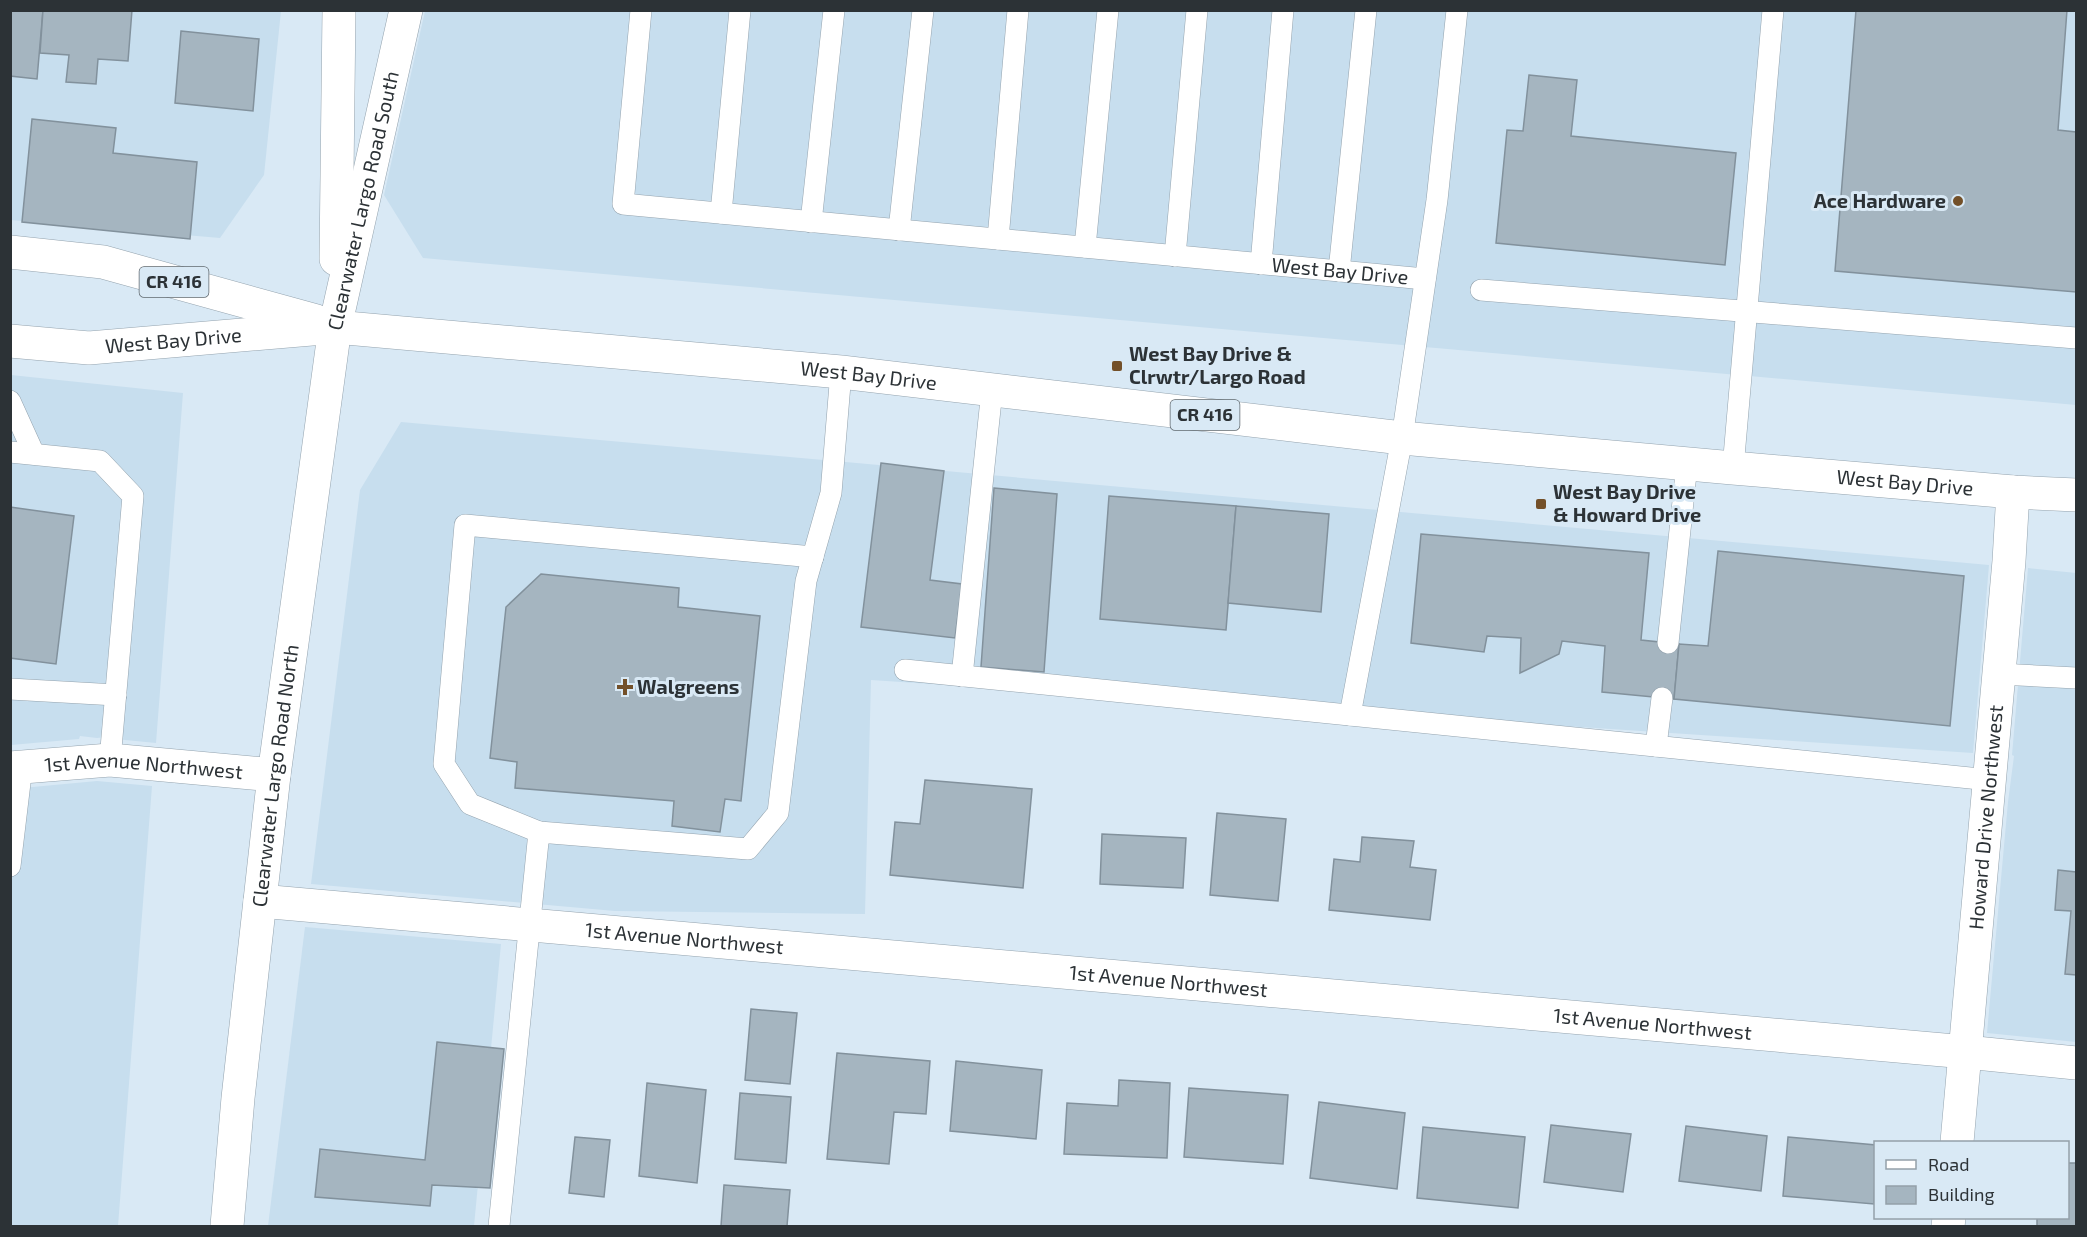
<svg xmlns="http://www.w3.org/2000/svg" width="2087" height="1237" font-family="'Exo 2',sans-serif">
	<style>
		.built { fill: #c7deee }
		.building { fill: #a5b5c0; stroke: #82919c; stroke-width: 1.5 }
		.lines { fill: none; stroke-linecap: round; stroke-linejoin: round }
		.service-casing { stroke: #94a3ae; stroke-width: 22 }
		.minor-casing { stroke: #94a3ae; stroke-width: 34 }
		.secondary-casing { stroke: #94a3ae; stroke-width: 34 }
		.primary-casing { stroke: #94a3ae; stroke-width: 34 }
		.service { stroke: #fff; stroke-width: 21 }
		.minor { stroke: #fff; stroke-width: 33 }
		.secondary { stroke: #fff; stroke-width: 33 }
		.primary { stroke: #fff; stroke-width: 33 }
		.poi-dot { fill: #735029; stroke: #d9e9f5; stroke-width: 2 }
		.labels { text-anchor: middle; stroke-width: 6; stroke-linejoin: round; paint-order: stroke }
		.shield { fill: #d9e9f5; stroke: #60696f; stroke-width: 1.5 }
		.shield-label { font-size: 18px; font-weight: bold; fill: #2c3236 }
		.street-label { font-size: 20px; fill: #2c3236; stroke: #d9e9f5 }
		.poi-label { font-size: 20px; font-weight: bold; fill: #2c3236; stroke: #d9e9f5; text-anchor: start }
	</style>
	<rect width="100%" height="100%" fill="#d9e9f5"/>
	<!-- built -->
	<g class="built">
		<path d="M10 11H281L264 175 220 238 11 220Z"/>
		<path d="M425 11H2076V405L423 258 384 195Z"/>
		<path d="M11 375 183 393 156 743 115 739V736L97 738 80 736 79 739 11 745Z"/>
		<path d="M401 422 1989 565 1973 753 871 680 865 914 615 911 311 884 360 490Z"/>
		<path d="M2028 568 2076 573V1042L1987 1033 2008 802 2014 756 2012 755Z"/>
		<path d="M97 781 152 786 118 1226H11V789Z"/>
		<path d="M305 927 501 944 474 1226H268Z"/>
	</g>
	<!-- building -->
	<g class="building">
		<path d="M10 10H43L37 79 10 76Z"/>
		<path d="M43 10H132L128 61 98 59 96 84 66 82 69 55 40 53Z"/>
		<path d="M1856 10H2067L2058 130 2076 132V292L1835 271Z"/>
		<path d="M181 31 259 39 253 111 175 103Z"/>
		<path d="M1529 75 1577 80 1571 136 1736 153 1725 265 1496 243 1507 130 1523 131Z"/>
		<path d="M32 119 116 128 113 153 197 162 190 239 22 222Z"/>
		<path d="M881 463 944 471 930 580 962 584 955 638 861 627Z"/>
		<path d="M994 488 1057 494 1044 672 981 667Z"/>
		<path d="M1109 496 1236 506 1226 630 1100 619Z"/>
		<path d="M1236 506 1329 514 1321 612 1228 603Z"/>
		<path d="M10 507 74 516 56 664 10 658Z"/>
		<path d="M1421 534 1649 553 1641 640 1679 644 1674 699 1602 692 1605 646 1562 641 1559 654 1520 673 1521 638 1487 636 1484 652 1411 643Z"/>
		<path d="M1718 551 1964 576 1950 726 1674 699 1679 644 1708 646Z"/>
		<path d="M541 574 679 588 678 607 760 616 741 801 725 799 720 832 672 826 674 801 515 788 517 762 490 758 506 607Z"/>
		<path d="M925 780 1032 789 1023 888 890 875 895 822 920 824Z"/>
		<path d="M1217 813 1286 819 1278 901 1210 895Z"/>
		<path d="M1102 834 1186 838 1183 888 1100 884Z"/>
		<path d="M1362 837 1414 841 1410 867 1436 870 1430 920 1329 910 1334 859 1360 862Z"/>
		<path d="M2058 870 2076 872V975L2065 974 2071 911 2055 910Z"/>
		<path d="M751 1009 797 1013 790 1084 745 1080Z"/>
		<path d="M437 1042 504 1049 490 1188 432 1185 430 1206 315 1197 320 1149 425 1160Z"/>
		<path d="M837 1053 930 1061 926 1114 894 1112 889 1164 827 1159Z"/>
		<path d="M956 1061 1042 1070 1036 1139 950 1131Z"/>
		<path d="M1119 1080 1170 1083 1167 1158 1064 1154 1067 1103 1118 1106Z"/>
		<path d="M647 1083 706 1090 697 1183 639 1176Z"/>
		<path d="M1189 1088 1288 1095 1283 1164 1184 1157Z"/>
		<path d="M740 1093 791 1097 786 1163 735 1159Z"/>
		<path d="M1319 1102 1405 1113 1397 1189 1310 1178Z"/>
		<path d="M1551 1125 1631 1134 1623 1192 1544 1182Z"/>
		<path d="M1686 1126 1767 1136 1761 1191 1679 1181Z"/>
		<path d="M1423 1127 1525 1137 1518 1208 1417 1198Z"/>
		<path d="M575 1137 610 1140 604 1197 569 1193Z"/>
		<path d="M1788 1137 1876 1145 1874 1204 1783 1196Z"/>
		<path d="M2068 1163H2076V1226H2037V1218H2068Z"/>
		<path d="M724 1185 790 1190 787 1226H721Z"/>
	</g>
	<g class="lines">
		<!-- service casing -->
		<g class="service-casing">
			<g id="service">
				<path id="s1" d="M641 10 623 204 1425 279"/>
				<path d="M721 213 740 10"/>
				<path d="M811 222 834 10"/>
				<path d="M899 230 923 10"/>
				<path d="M998 239 1018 10"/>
				<path d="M1085 247 1108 10"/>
				<path d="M1175 256 1197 10"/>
				<path d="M1261 264 1283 10"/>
				<path d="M1339 271 1366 10"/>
				<path d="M1481 290 2076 338"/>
				<path d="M10 401 34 454"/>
				<path d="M10 452 100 461 133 496 110 760"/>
				<path d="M1733 468 1773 10"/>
				<path d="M1668 643 1687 464"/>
				<path d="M905 670 1990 780"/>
				<path d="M1999 674 2076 678"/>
				<path d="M962 676 992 390"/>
				<path d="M10 689 116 695"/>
				<path d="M1350 715 1402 438 1437 200 1457 10"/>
				<path d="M1656 746 1662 698"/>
				<path d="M539 832 470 804 444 764 465 525 813 557"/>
				<path d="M10 866 22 766"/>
				<path d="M499 1226 539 832 748 849 778 813 806 581 831 493 841 372"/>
			</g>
		</g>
		<!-- minor casing -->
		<g class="minor-casing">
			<g id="minor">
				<path id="s2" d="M10 768 110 760 274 775"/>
				<path id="s3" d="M260 901 1966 1052 2076 1063"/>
				<path id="s4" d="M1957 1142 2009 561 2013 492"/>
				<path d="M1948 1226 1949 1218"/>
			</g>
		</g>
		<!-- secondary casing -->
		<g class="secondary-casing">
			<g id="secondary">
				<path d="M336 259 339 10"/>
				<path id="s5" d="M227 1226 238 1098 274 775 335 327 406 10"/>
			</g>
		</g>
		<!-- primary casing -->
		<g class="primary-casing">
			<g id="primary">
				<path d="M10 252 103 262 316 321"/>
				<path id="s6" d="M10 341 89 348 335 327 841 372 1402 438 1733 468 2013 492 2076 495"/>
			</g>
		</g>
		<!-- service -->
		<use href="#service" class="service"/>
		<!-- minor -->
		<use href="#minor" class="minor"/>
		<!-- secondary -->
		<use href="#secondary" class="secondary"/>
		<!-- primary -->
		<use href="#primary" class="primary"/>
	</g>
	<!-- markers -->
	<g class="poi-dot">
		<circle cx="1958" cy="201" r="6"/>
		<rect x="1111" y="360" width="12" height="12" rx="3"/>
		<rect x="1535" y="498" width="12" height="12" rx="3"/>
		<path d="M622 678h6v6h6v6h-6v6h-6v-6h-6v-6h6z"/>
	</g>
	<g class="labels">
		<!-- shield labels -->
		<g class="shield">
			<rect x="139.5" y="267" width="69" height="30" rx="4.5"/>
			<rect x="1170.5" y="400" width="69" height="30" rx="4.5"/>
		</g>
		<g class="shield-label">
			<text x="174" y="288">CR 416</text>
			<text x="1205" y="421">CR 416</text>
		</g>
		<!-- street labels -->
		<g class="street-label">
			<text dy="7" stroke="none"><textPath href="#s5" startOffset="1035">Clearwater Largo Road South</textPath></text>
			<text dy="7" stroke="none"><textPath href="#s1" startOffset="915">West Bay Drive</textPath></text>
			<text dy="7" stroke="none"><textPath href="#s6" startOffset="164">West Bay Drive</textPath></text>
			<text dy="7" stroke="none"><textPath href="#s6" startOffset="862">West Bay Drive</textPath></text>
			<text dy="7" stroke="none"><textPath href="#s6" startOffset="1904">West Bay Drive</textPath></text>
			<text dy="7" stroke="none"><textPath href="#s2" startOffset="134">1st Avenue Northwest</textPath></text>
			<text dy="7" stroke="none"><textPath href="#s5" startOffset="453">Clearwater Largo Road North</textPath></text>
			<text dy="7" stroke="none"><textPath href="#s4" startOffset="326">Howard Drive Northwest</textPath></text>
			<text dy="7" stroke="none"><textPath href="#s3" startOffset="426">1st Avenue Northwest</textPath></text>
			<text dy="7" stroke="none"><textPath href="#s3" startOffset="912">1st Avenue Northwest</textPath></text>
			<text dy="7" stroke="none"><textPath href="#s3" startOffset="1398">1st Avenue Northwest</textPath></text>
		</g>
		<!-- poi labels -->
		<g class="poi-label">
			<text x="1946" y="208" text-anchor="end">Ace Hardware</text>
			<text x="1129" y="361">West Bay Drive &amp;<tspan x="1129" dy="23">Clrwtr/Largo Road</tspan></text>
			<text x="1553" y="499">West Bay Drive<tspan x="1553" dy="23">&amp; Howard Drive</tspan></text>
			<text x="637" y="694">Walgreens</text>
		</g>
	</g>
	<!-- border -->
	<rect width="2087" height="1237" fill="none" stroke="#2c3236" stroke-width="24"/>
	<!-- legend -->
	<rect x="1874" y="1141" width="195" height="78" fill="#d9e9f5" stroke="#94a0a9" stroke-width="1.5"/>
	<rect x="1886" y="1160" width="30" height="9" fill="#ffffff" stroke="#94a0a9" stroke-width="1.5"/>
	<text x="1928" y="1171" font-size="18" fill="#2c3236">Road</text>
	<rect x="1886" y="1186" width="30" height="18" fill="#a5b5c0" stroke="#94a0a9" stroke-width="1.5"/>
	<text x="1928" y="1201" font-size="18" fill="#2c3236">Building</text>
</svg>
